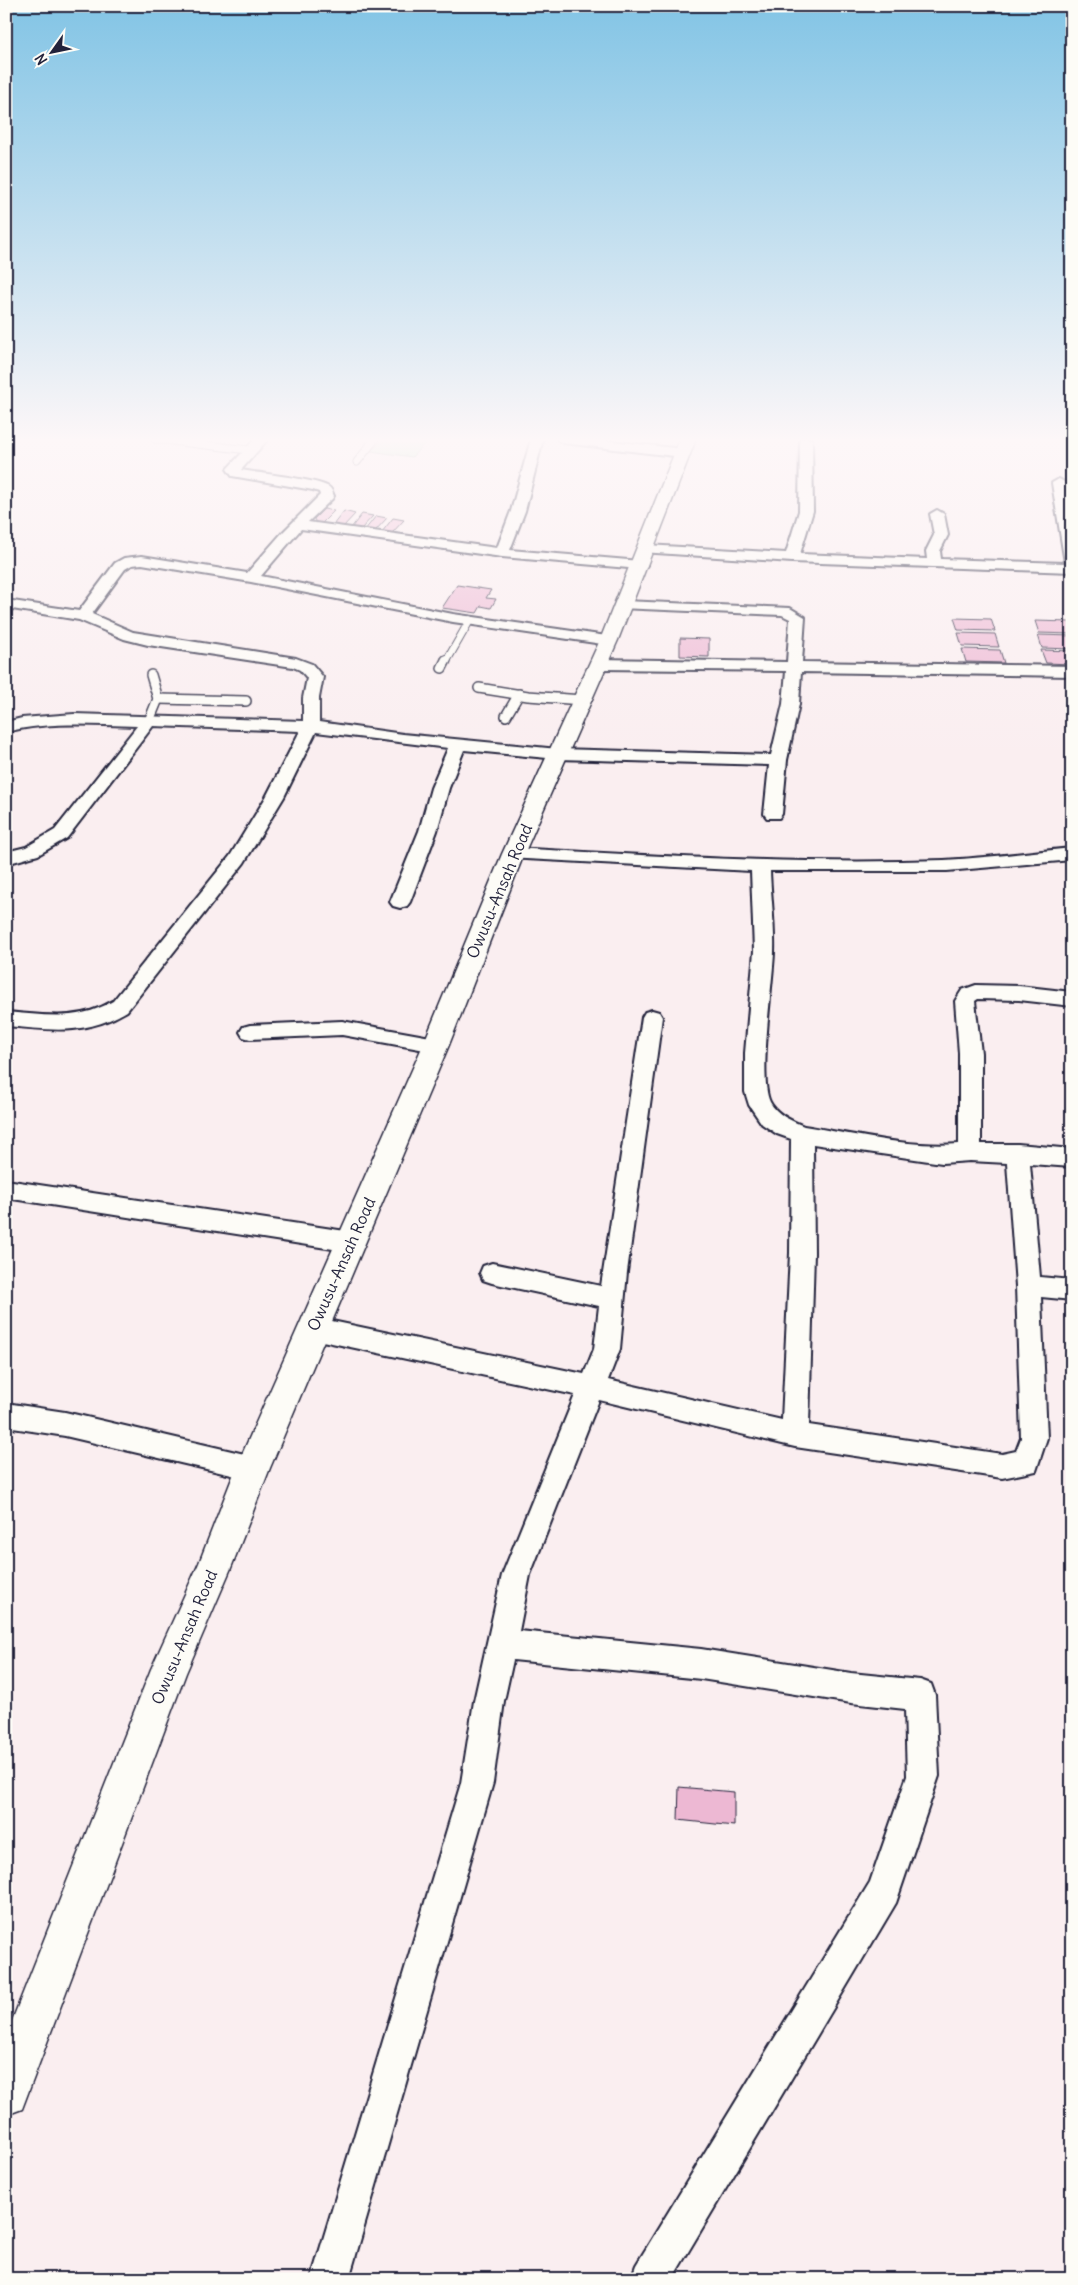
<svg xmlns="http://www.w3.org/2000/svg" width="1078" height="2285" font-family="Delius,sans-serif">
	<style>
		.green { fill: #a7f0bd; stroke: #64897c }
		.building { fill: #edb8d3; stroke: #22223b }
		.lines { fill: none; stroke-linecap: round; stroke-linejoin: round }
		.service-far1-casing { stroke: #22223b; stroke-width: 9 }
		.service-casing { stroke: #22223b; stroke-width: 12 }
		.minor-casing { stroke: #22223b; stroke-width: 4 }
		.tertiary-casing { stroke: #22223b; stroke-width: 3 }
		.service-far1 { stroke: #fdfcf7; stroke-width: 7 }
		.service { stroke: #fdfcf7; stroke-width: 9 }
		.minor { fill: #fdfcf7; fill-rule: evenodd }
		.tertiary { fill: #fdfcf7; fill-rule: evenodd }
		.labels { text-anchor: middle; stroke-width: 4; stroke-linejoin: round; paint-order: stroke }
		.street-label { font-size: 16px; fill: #22223b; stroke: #fdfcf7 }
	</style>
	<rect width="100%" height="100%" fill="#faeef0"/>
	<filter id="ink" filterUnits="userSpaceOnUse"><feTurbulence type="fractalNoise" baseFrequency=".02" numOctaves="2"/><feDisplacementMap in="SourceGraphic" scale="10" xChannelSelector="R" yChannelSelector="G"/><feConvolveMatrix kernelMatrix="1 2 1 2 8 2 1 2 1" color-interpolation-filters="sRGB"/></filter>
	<g filter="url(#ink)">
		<!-- green -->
		<path class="green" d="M383 439H429L412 457 371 451Z"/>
		<!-- building -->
		<g class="building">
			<path d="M324 509 334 511 321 524 316 523 314 519Z"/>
			<path d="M344 511 355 514 343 527 333 525Z"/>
			<path d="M362 514 373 516 361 529 351 528Z"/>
			<path d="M376 516 387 518 375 531 365 530Z"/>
			<path d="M393 518 404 520 392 533 382 532Z"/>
			<path d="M457 585 491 590 486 598 496 599 491 608 481 606 477 613 442 608Z"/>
			<path d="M954 618 991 619 995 631 958 630Z"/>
			<path d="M1035 621 1070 622 1072 634 1039 633Z"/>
			<path d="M958 633 995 634 999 647 962 646Z"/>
			<path d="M1038 635 1072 636V649L1042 648Z"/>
			<path d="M680 638 709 639V657L680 656Z"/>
			<path d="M962 649 1000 650 1004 663 966 662Z"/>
			<path d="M1041 650 1072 651V664L1046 663Z"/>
			<path d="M679 1787 734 1792V1826L678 1820Z"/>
		</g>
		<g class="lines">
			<!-- service-far1 casing -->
			<g class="service-far1-casing">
				<g id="service-far1">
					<path d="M155 439 249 450"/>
					<path d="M357 462 375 439"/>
					<path d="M446 662 470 620"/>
				</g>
			</g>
			<!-- service casing -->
			<g class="service-casing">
				<g id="service">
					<path d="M442 668 446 660"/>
					<path d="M479 688 528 696 582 700"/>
					<path d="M158 699 246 701"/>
					<path d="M506 716 519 694"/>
					<path d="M149 721 158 699 151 675"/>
				</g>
			</g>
			<!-- minor casing -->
			<g class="minor-casing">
				<g id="minor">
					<path d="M255 439H268L241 470C263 474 310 478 327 486 332 488 332 492 334 496L332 499 308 522 497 548 511 511 531 439H543L525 511 510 550 640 561 647 565 640 569 502 557 301 529 261 576 453 614 614 637 617 640 614 643 609 645 453 622 251 582 142 564 132 565 125 569 92 614 133 632 296 658 312 664 323 677 319 698V722L403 734 558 749 771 755 783 704 786 671 599 669 593 667 591 664 593 661 599 659 787 662 790 619 782 615 619 608 617 605 619 602 624 601 790 608 805 617 802 662 1072 666V676L801 672 799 704 787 760 782 814 779 818H767L764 814 769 765 558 759 464 750 449 788 437 831 410 902 407 906 400 908 393 906 390 902 419 831 431 788 448 748 316 732 284 797 244 863 127 1011C86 1036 52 1030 6 1026V1012C46 1015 77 1022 113 1001L230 856 266 797 300 731 153 726 67 838 38 855 6 864V852L26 847 55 830 137 726C93 725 49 721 6 732V722L22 718 74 714 303 721V698L307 678 300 670 293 667 148 645 124 639 79 620 6 608V600L79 611 115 563 124 558 142 556 247 573 282 533 320 495 319 492 313 490 232 476 227 469Z"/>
					<path d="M557 439H593L683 449 689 453 683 457 563 443Z"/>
					<path d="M800 439H812L813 511 800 554 927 559 926 551 934 535 930 514 937 510 944 514 948 535 940 551 941 559 1065 563 1052 483 1059 479 1066 483 1072 520V572L792 562 641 552 639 549 641 546 646 545 786 553 799 511Z"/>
					<path d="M513 848C656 856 800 865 944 860 987 858 1029 852 1072 848V860L947 871H770C771 898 775 926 774 952 773 983 758 1078 770 1102 776 1114 791 1121 804 1126 854 1134 908 1148 959 1144V1053L955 1001 962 990 976 985 1019 986 1072 992V1006L1019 1000 978 999 975 1001 981 1053V1144H1018L1072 1149V1167L1030 1164 1040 1277 1072 1280V1300L1041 1297 1047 1438 1036 1471 1002 1478 795 1447 599 1400 530 1575 519 1631 701 1649 851 1673 920 1680 931 1684 935 1695 939 1776 896 1903 672 2279H631L636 2265 870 1882 907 1776 905 1709 851 1703 701 1679 513 1660 504 1701 493 1783 349 2279H311L461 1783 474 1701 502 1575 575 1395 313 1339 304 1336 300 1328 304 1320 313 1317 584 1374 594 1349 599 1306 492 1283 483 1280 480 1273 483 1266 492 1263 601 1286 642 1017 645 1012 652 1010 659 1012 662 1017 627 1272 620 1349 608 1380 782 1420 790 1253 791 1139 777 1134 762 1124 749 1105 745 1092V1053L754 951 751 871 507 858 504 854 507 850ZM813 1144 942 1163 970 1161 1007 1163 1016 1286 1021 1438 1016 1451 1002 1454 809 1425 814 1253Z"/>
					<path d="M342 1021 436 1038 443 1040 447 1045 443 1050 436 1052 342 1035 250 1039 243 1037 240 1032 243 1027 250 1025Z"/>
					<path d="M6 1180 352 1232 360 1235 364 1242 360 1249 352 1252 6 1198Z"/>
					<path d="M6 1403 65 1412 253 1456 263 1459 267 1468 263 1477 253 1480 65 1436 6 1427Z"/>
				</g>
			</g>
			<!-- tertiary casing -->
			<g class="tertiary-casing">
				<path id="tertiary" d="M680 439H696L618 640 524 854 449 1045 270 1468 231 1568 186 1673 22 2109 6 2115V2036L151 1669 199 1563 236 1468 423 1045 502 854 600 640Z"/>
			</g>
			<!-- service-far1 -->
			<use href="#service-far1" class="service-far1"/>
			<!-- service -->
			<use href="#service" class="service"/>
			<!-- minor -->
			<use href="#minor" class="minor"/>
			<!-- tertiary -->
			<use href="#tertiary" class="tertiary"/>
		</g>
	</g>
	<!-- sky -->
	<linearGradient id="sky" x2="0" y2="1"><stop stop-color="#82c4e5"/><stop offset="0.58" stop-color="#fdf7f8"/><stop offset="1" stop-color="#fdf7f8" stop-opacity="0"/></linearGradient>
	<rect width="1078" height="759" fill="url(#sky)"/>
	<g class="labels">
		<!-- street labels -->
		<g class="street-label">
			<text transform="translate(499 891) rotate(-67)" y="6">Owusu-Ansah Road</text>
			<text transform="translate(341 1264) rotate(-66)" y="6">Owusu-Ansah Road</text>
			<text transform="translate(184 1637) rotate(-67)" y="6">Owusu-Ansah Road</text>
		</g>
	</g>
	<!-- margin -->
	<rect width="1078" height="2285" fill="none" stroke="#fdfcf7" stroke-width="25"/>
	<rect x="12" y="12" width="1053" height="2260" fill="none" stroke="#22223b" stroke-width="2" filter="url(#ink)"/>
	<!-- north arrow -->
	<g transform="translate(52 52) rotate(237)" stroke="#fdfcf7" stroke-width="4" paint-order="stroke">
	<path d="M0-4L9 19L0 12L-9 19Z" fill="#22223b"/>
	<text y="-8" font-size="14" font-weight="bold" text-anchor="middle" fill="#22223b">N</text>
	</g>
</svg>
